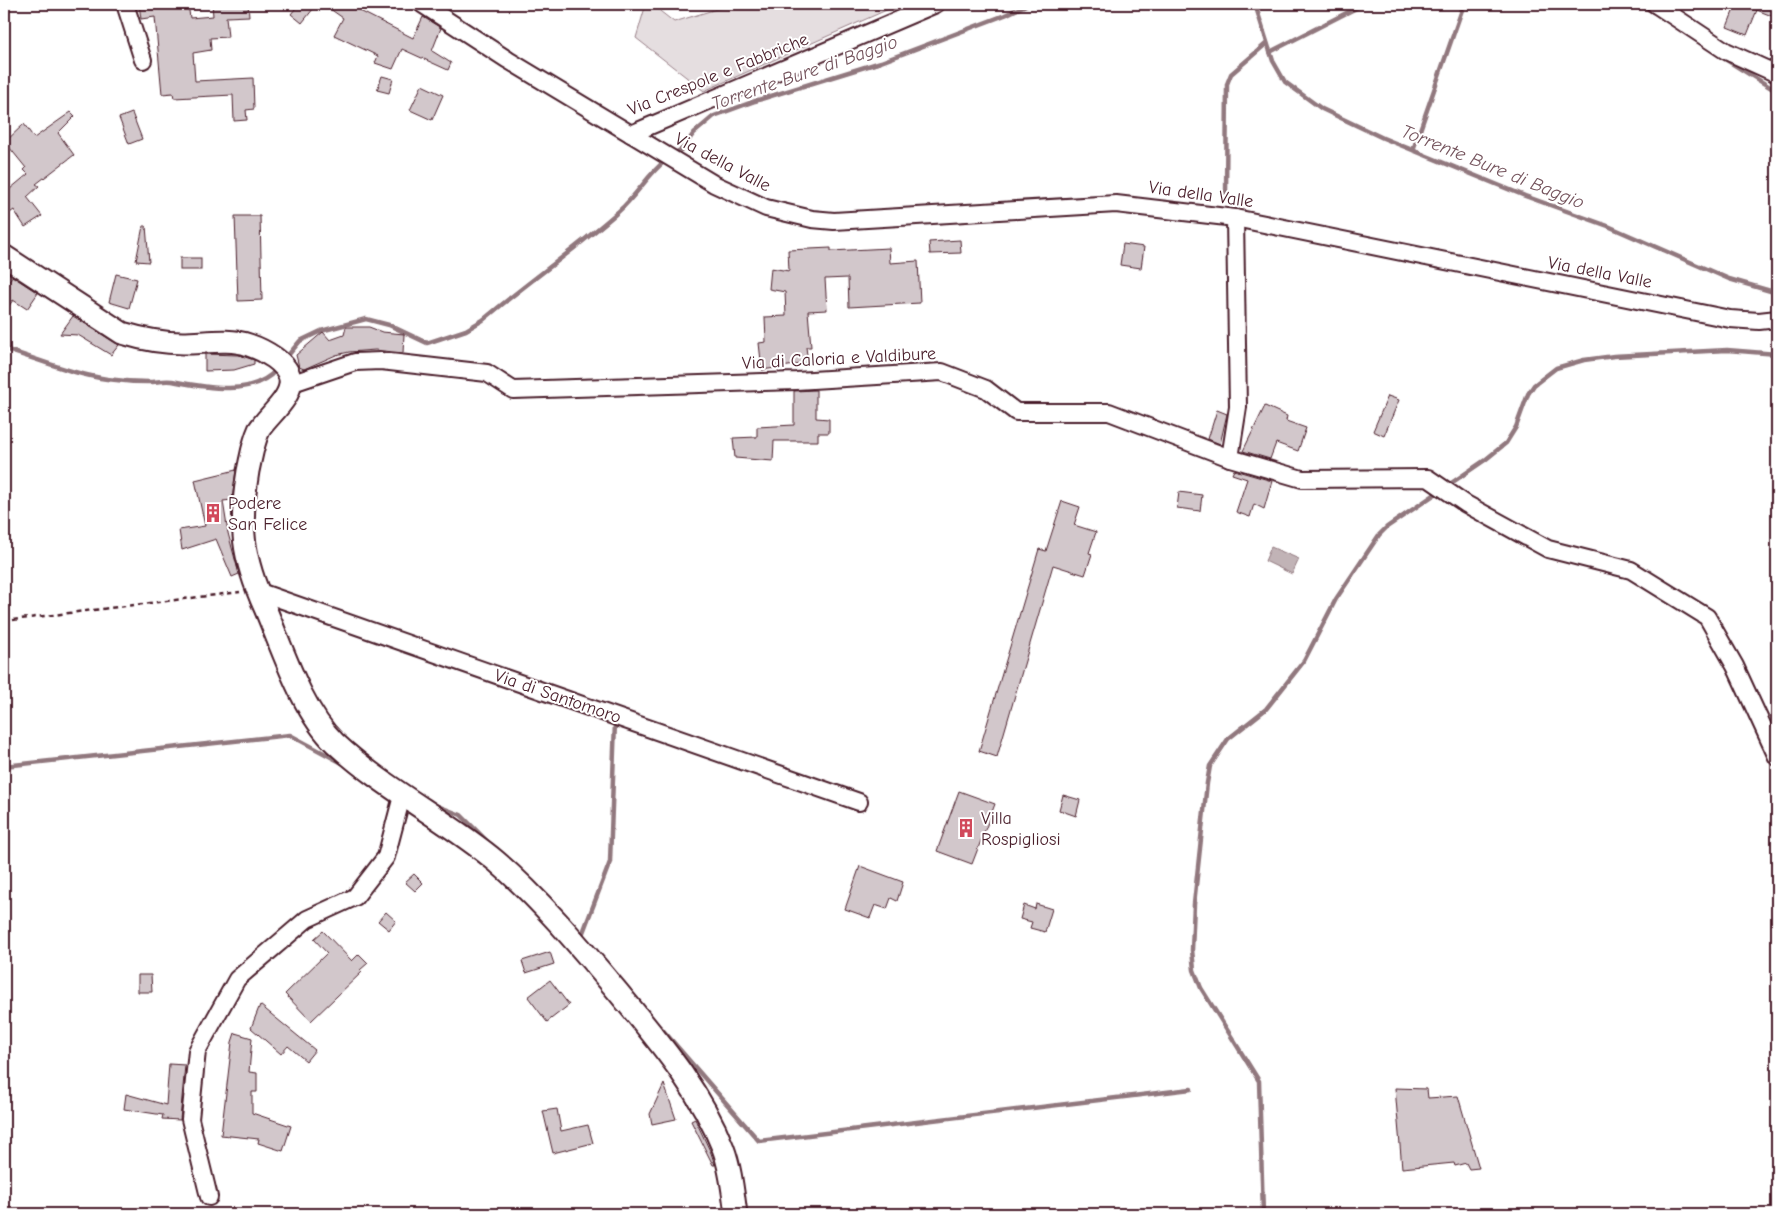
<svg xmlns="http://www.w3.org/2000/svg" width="1781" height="1218" font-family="'Comic Neue',sans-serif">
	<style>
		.green { fill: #e5dee0; stroke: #987e86 }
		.water { fill: #c1b3b6; stroke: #91787e }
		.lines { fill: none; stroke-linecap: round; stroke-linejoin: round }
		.stream { stroke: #91787e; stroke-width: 4.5 }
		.building { fill: #d2c7cb; stroke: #4a1f2b }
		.minor-casing { stroke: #4a1f2b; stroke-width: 20 }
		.major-casing { stroke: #4a1f2b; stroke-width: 25 }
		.path { stroke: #4a1f2b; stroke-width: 2.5; stroke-dasharray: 5 4; stroke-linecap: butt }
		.minor { stroke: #fff; stroke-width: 16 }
		.major { stroke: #fff; stroke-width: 21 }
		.labels { text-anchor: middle; stroke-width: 4; stroke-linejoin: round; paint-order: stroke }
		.street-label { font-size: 18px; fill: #4a1f2b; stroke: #fff }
		.poi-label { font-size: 18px; fill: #4a1f2b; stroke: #fff; text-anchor: start }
		.water-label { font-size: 19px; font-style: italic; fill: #74535c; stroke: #fff }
	</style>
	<rect width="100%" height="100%" fill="#fff"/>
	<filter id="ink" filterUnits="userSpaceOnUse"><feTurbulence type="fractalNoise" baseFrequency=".02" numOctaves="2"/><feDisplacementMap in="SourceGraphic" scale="10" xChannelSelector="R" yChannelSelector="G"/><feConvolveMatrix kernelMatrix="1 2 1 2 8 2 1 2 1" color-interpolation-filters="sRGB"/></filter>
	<g filter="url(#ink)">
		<!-- green -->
		<path class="green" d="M646 4H651L674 22 733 4H900L704 91 636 38Z"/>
		<!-- water -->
		<path class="water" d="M1271 547 1299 559 1292 574 1265 561Z"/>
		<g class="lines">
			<!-- stream -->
			<g class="stream">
				<path d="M1255 4 1273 61 1285 82 1322 109 1383 138 1525 196 1608 226 1729 279 1774 292 1777 290"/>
				<path d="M1640 4 1653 12"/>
				<path d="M1270 52 1364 4"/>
				<path d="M1725 59 1773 89 1777 94"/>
				<path d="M1413 150 1464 4"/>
				<path d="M672 155 682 149 694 133 714 116 755 101 881 62 1005 15 1028 4"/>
				<path d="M1226 194 1227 84 1231 74 1267 43"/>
				<path d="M1774 292 1777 310"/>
				<path d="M4 349C37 359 72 374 107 379 121 381 135 382 149 382 156 382 164 380 172 381 203 387 252 398 277 369"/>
				<path d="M285 359 300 341 321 331 366 319 389 325 427 343 466 330 483 320C528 282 576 249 619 211 637 195 648 174 666 160"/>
				<path d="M4 766 290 735 346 765"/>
				<path d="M435 805 461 815 489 843"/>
				<path d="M582 935 610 862 615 722"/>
				<path d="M661 1028 759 1141 1191 1089"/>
				<path d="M1263 1214 1259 1081 1201 988 1194 970 1192 950 1194 904 1207 783 1210 766 1228 739 1266 709 1304 661 1336 599 1379 535 1387 527 1485 460 1506 443 1516 427 1528 394 1534 385 1556 368 1584 360 1614 356 1727 350 1777 354"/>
			</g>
		</g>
		<!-- building -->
		<g class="building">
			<path d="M139 4H188L190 18 213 16 212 4H248L249 16 226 17 228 37 210 38 211 50 193 53 195 81 253 78 254 109 246 110 247 120 234 121 233 95 174 98 173 93 162 94 155 17 141 19Z"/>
			<path d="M299 4H317L302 23 291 14Z"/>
			<path d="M323 4H365L360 11 413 38 423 17 441 28 432 51 451 63 448 70 402 49 393 69 375 63 378 56 334 35 343 18Z"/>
			<path d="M1736 4 1757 10 1747 35 1727 27Z"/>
			<path d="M1744 4 1777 5V18L1744 5Z"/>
			<path d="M382 76 393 79 389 93 377 90Z"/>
			<path d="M422 85 443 95 432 120 410 110Z"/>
			<path d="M71 112 75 116 58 133 74 155 36 184 39 186 27 197 42 216 25 227 14 210 4 217V194L28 174 24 170 26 168 5 142 24 124 34 138Z"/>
			<path d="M132 113 142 139 129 144 119 118Z"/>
			<path d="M235 216H260L262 300 238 301Z"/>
			<path d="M143 226H146L149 262 136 261Z"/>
			<path d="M960 240 961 253 930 254 929 242Z"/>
			<path d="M1123 244 1144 247 1141 268 1120 265Z"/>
			<path d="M831 248V251L889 248 890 263 918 261 920 303 849 307 848 278 825 279 827 310 808 311 811 347H806L808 363 762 370 759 343 766 342 765 317 786 316 785 292 769 289 771 268 789 271 788 250Z"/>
			<rect x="180" y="258" width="21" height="12"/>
			<path d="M116 274 137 279 129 308 109 302Z"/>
			<path d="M12 276 38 293 27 309 13 300 4 313V290Z"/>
			<path d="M73 316 119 345 111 355 78 335 60 334Z"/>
			<path d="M346 327H369L382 332 404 334 403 353 375 350 349 352 336 355 304 369 299 367 296 355 323 332 330 340 344 335Z"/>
			<path d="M205 354 239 355 254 360V364L234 370 205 371Z"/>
			<path d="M816 390V418L829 419V433H818V441H774L773 461 735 458 733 438 757 437V427L794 425V391Z"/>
			<path d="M1388 396 1399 400 1384 436 1373 431Z"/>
			<path d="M1265 406 1287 416 1286 421 1306 428 1298 451 1276 443 1270 459 1243 451Z"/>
			<path d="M1217 410 1227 414 1220 444 1208 439Z"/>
			<path d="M236 470 232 500 223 501 228 533 239 574 232 577 216 539 182 550 179 530 205 526 195 480Z"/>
			<path d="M1234 470 1272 481 1264 509 1254 504 1250 517 1236 512 1247 479 1232 474Z"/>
			<path d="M1179 492 1202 495 1200 511 1177 508Z"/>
			<path d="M1062 501 1080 507 1074 525 1096 532 1089 553 1092 554 1085 575 1053 565 997 757 979 751 1039 549 1046 551Z"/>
			<path d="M959 791 995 804 972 864 937 851Z"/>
			<path d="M1063 795 1080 800 1076 816 1059 810Z"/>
			<path d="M860 866 903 882 897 901 891 898 887 909 875 905 870 918 845 909Z"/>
			<path d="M414 874 423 883 415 891 405 882Z"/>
			<path d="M1036 904 1052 909 1045 932 1030 928 1032 922 1020 919 1024 905 1035 909Z"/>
			<path d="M386 912 396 921 389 930 378 921Z"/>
			<path d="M323 931 352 961 359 954 368 963 360 970 362 972 311 1021 285 994 327 953 314 939Z"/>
			<path d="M550 952 554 964 526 973 522 961Z"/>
			<path d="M138 975H151L152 992H138Z"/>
			<path d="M550 980 569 1005 547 1022 528 997Z"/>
			<path d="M260 1005 315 1050 306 1061 288 1046 281 1054 251 1028Z"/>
			<path d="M235 1033 252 1038 249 1072 257 1073V1092H252V1113L291 1126 283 1151 258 1143 259 1139 221 1135 232 1042Z"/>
			<path d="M169 1064 185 1065 180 1120 162 1119 163 1115 124 1109 126 1094 166 1105Z"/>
			<path d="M664 1084 676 1119 652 1124 650 1114Z"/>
			<path d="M1395 1088 1427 1089 1428 1098 1458 1096 1479 1168 1469 1169 1466 1163 1455 1166 1454 1163 1402 1168Z"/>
			<path d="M557 1109 561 1131 588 1125 593 1143 553 1153 543 1111Z"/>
			<path d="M695 1119 711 1153 715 1165H713L691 1121Z"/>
		</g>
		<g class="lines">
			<!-- minor casing -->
			<g class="minor-casing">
				<g id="minor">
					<path d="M125 4 143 60"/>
					<path d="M422 4 508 60 714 184 766 208 812 219 834 221 1116 204 1235 218 1730 319 1759 321 1777 319"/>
					<path d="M1655 4 1726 51 1777 74"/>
					<path d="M631 134 936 4"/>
					<path d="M290 384 355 362 381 361 487 373 513 390 796 381 942 372 986 389 1016 412H1109L1230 458 1302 479 1428 478 1466 504 1548 549 1631 570 1707 617 1735 666 1777 757"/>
					<path d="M1230 458 1238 407 1235 218"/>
					<path d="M257 591 859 802"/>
					<path d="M209 1197 190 1119 197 1051 237 979 307 919 355 897 386 857 402 796"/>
				</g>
			</g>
			<!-- major casing -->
			<g class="major-casing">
				<path id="major" d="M4 256 122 333C142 339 162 343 183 343 204 343 229 338 249 345 264 350 288 363 290 379 293 398 268 415 259 430 253 443 251 458 248 471 239 526 242 557 265 608 283 650 302 711 335 743 384 789 446 819 497 862 541 900 580 947 618 992 658 1041 700 1089 723 1148 731 1169 733 1193 736 1214"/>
			</g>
			<!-- path -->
			<path class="path" d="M4 621 240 592"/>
			<!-- minor -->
			<use href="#minor" class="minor"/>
			<!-- major -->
			<use href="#major" class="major"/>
		</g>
	</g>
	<!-- icons -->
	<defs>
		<g id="building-bare" transform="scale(1.5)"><path d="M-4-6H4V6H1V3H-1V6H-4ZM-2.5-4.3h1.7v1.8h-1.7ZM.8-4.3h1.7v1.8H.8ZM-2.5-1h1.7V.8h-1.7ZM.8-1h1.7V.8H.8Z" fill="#d1495b" stroke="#fff" stroke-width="2.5" paint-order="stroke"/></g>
	</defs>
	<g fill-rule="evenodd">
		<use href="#building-bare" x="213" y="513"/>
		<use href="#building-bare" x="966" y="828"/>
	</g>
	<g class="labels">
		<!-- street labels -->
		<g class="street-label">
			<text transform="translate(718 74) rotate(-22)" y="6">Via Crespole e Fabbriche</text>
			<text transform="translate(723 162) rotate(28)" y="6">Via della Valle</text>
			<text transform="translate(1201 194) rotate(8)" y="6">Via della Valle</text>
			<text transform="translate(1600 272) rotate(11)" y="6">Via della Valle</text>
			<text transform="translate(839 358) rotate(-3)" y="6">Via di Caloria e Valdibure</text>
			<text transform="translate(558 696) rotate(19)" y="6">Via di Santomoro</text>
		</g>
		<!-- poi labels -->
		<g class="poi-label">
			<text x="228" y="509">Podere<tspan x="228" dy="21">San Felice</tspan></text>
			<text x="981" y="824">Villa<tspan x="981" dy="21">Rospigliosi</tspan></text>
		</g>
		<!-- water labels -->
		<g class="water-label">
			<text transform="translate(804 72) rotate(-19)" y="7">Torrente Bure di Baggio</text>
			<text transform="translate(1493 166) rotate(22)" y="7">Torrente Bure di Baggio</text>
		</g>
	</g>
	<!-- margin -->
	<rect width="1781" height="1218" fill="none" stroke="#fff" stroke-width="20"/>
	<rect x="10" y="10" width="1761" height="1198" fill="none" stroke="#4a1f2b" stroke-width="2" filter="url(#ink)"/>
</svg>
